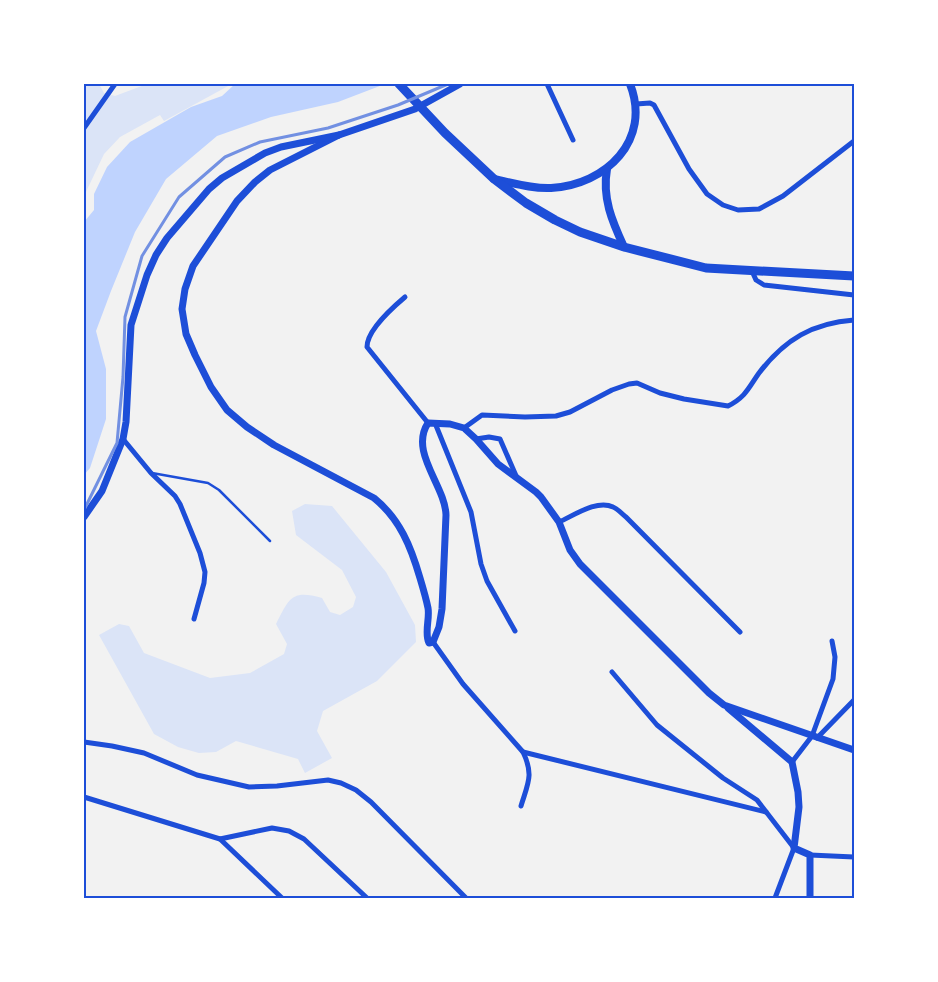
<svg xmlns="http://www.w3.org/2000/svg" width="938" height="982" font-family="'Source Sans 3',sans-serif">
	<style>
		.green { fill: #dbe4f7 }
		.water { fill: #bfd3fe }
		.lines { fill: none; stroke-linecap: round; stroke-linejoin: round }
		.service { stroke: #1d4ed8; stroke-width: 2.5 }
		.minor { stroke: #1d4ed8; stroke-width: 5 }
		.tertiary { stroke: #1d4ed8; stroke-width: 7 }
		.secondary { stroke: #1d4ed8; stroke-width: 8 }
		.trunk { stroke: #1d4ed8; stroke-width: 9 }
		.rail { stroke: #7290e2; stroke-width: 3 }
		.neatline { fill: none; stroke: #1d4ed8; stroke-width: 2 }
	</style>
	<rect width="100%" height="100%" fill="#f2f2f2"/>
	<!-- green -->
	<g class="green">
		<path d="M85 84H99L104 93 115 96 147 84 230 85 164 121 160 115 120 137 104 154 84 196Z"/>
		<path d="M305 504 332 506 386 572 415 625 416 642 377 681 323 711 317 731 332 758 305 773 298 759 236 741 216 752 199 753 178 747 154 734 99 635 119 624 129 626 144 653 210 678 250 673 284 654 287 644 276 624C289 599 291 589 322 598L330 612 340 615 353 607 356 597 342 570 296 535 292 511Z"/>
	</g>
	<!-- water -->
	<path class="water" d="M235 84H385L338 102 271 117 217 136 166 179 135 232 111 291 96 331 106 369V419L90 468 84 475V222L94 210V194L107 167 130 142 191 107 222 96Z"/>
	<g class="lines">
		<!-- service -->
		<path class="service" d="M152 473 208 483 219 490 270 541"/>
		<!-- minor -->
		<g class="minor">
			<path d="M547 84 573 140"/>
			<path d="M636 104 650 103 654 105 689 169 707 194 723 205 738 210 759 209 783 196 854 141"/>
			<path d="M84 128 115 84"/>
			<path d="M752 271 756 280 764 285 854 295"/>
			<path d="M405 297C392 308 367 330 367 347L428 423"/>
			<path d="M435 423 471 512 481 564 487 581 515 631"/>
			<path d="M464 428 482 415 525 417 556 416 570 412 612 390 629 384 637 383 660 393 684 399 728 406C746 397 749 387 759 373 785 339 813 323 854 320"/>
			<path d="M123 439 151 473 175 496 180 504 200 553 205 572 204 583 194 619"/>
			<path d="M476 439 489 437 500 439 517 478"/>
			<path d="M559 522C573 516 597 499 613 507 618 509 622 514 626 517L740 632"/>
			<path d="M433 642 463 684 523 752C534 775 528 783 521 806"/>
			<path d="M612 672 657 725 723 778 757 800 794 848 775 898"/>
			<path d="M817 738 854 700"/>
			<path d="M84 742 112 746 144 753 197 775 249 787 277 786 328 780 341 783 356 790 371 802 466 898"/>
			<path d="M523 752 766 812"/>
			<path d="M792 762 812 736 833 679 835 657 832 641"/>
			<path d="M84 797 220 839 282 898"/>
			<path d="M220 839 272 828 289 831 304 839 367 898"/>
			<path d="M810 855 854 857"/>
		</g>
		<!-- tertiary -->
		<g class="tertiary">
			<path d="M339 135 270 170 255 182 237 201 193 266 185 289 182 309 186 334 195 355 211 387 227 410 247 427 274 445 374 498C400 519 411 547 420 578 423 588 426 598 428 608 430 619 424 633 429 643L433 642 439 627 442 609 446 515C445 485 409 452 428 423L450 424 464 428 476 439 498 464 536 492 541 497 559 522 570 550 580 564 709 693 724 705 854 750"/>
			<path d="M84 517 102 491 123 439 126 422 131 325 147 275 156 255 167 238 209 189 222 178 265 153 281 147 339 135 415 109 460 84"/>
			<path d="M728 708 792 762 798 792 799 807 794 848 810 855V898"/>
		</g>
		<!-- secondary -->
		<g class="secondary">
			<path d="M607 169C602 198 612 221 624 247"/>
			<path d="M494 179C513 183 532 189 551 188 606 185 652 140 630 84"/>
		</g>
		<!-- trunk -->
		<path class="trunk" d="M399 84 445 133 494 179 526 203 555 220 580 232 624 247 706 268 854 276"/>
		<!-- rail -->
		<path class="rail" d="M84 510 117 443 123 377 125 317 142 256 179 197 225 157 260 142 328 128 398 105 448 84"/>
	</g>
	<!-- border -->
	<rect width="938" height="982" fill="none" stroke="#ffffff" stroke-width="170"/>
	<rect x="85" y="85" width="768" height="812" class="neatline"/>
</svg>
